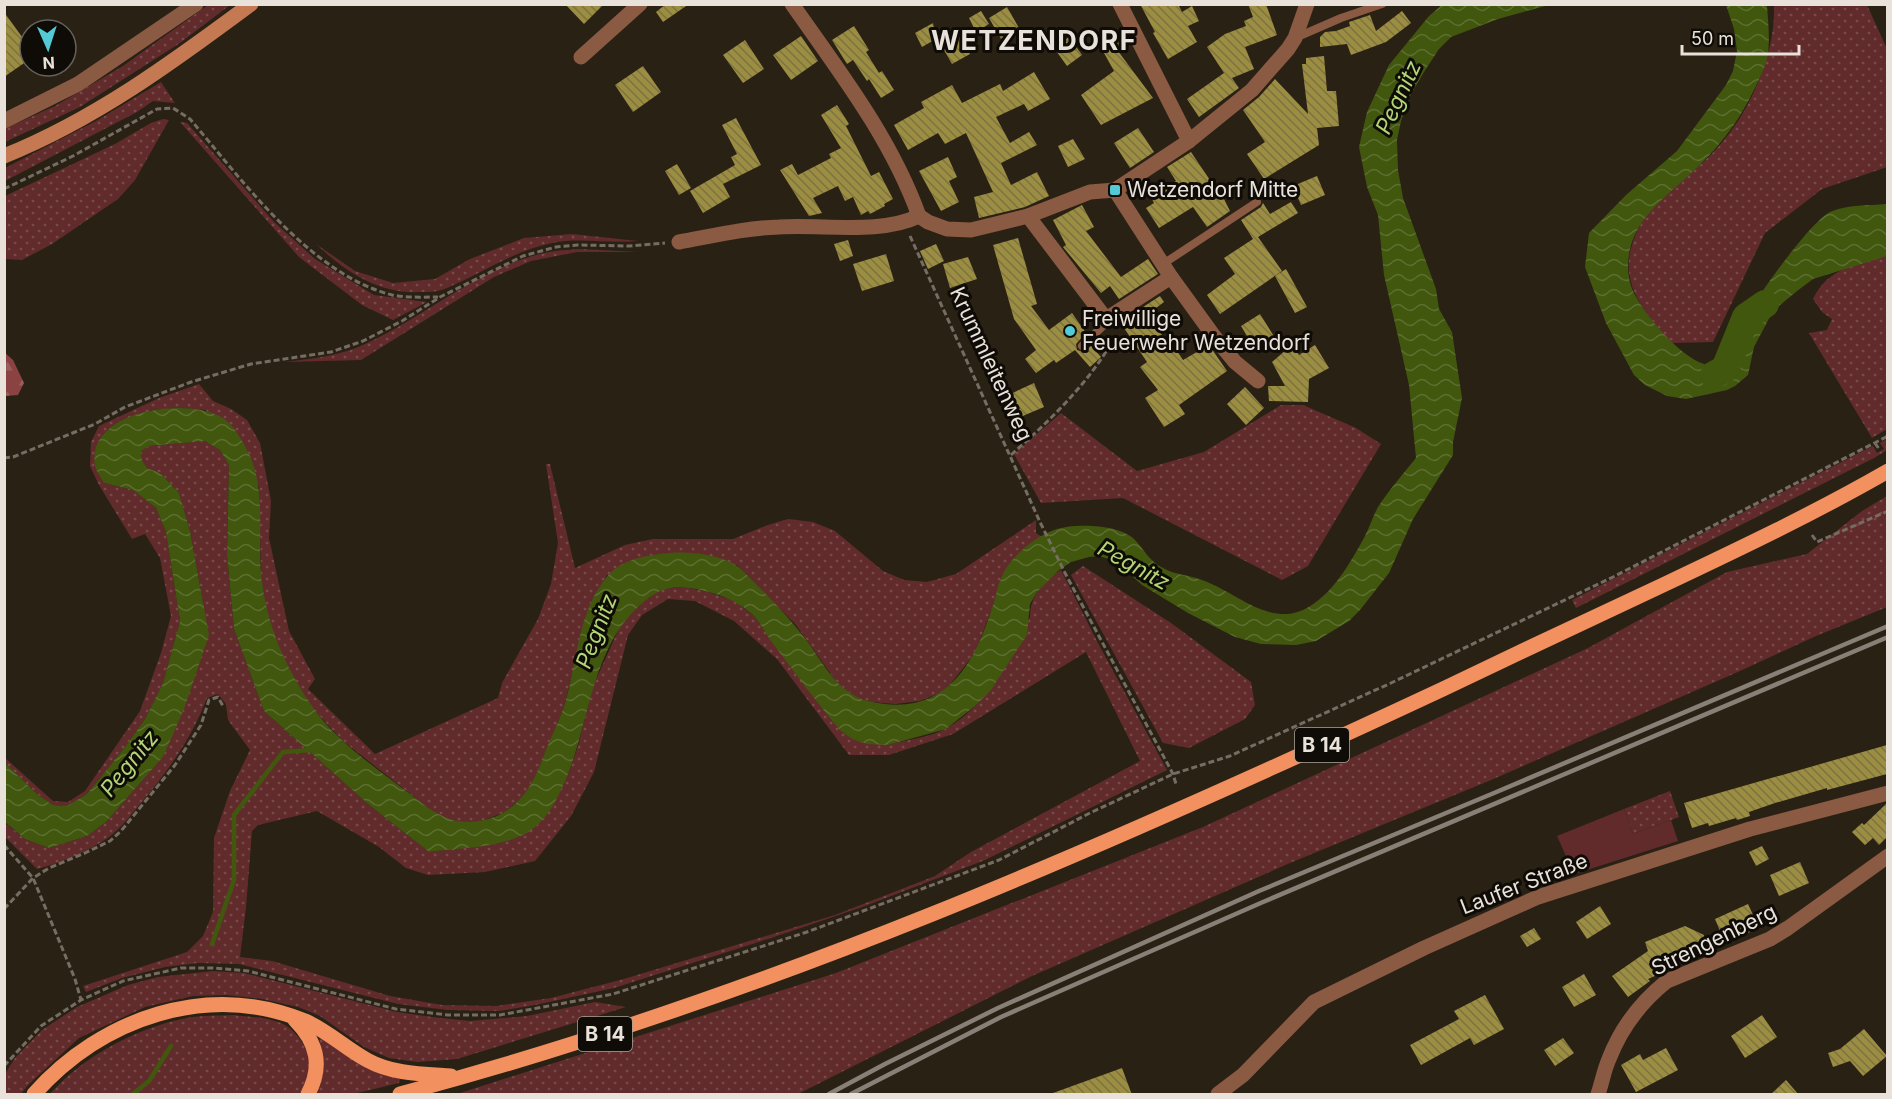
<svg xmlns="http://www.w3.org/2000/svg" width="1892" height="1099" font-family="Inter,sans-serif">
	<style>
		.grass { fill: url(#grass-dots); fill-rule: evenodd }
		.forest { fill: url(#forest-firs) }
		.pitch { fill: #612b2c }
		.water { fill: url(#water-waves) }
		.lines { fill: none; stroke-linecap: round; stroke-linejoin: round }
		.stream { stroke: #41570e; stroke-width: 4.5 }
		.river { stroke: #41570e; stroke-width: 28 }
		.building { fill: url(#building-back-hatch) }
		.path { stroke: #756d63; stroke-width: 3; stroke-dasharray: 6 3; stroke-linecap: butt }
		.service { stroke: #8a5a43; stroke-width: 8 }
		.minor { stroke: #8a5a43; stroke-width: 15 }
		.secondary { stroke: #c47953; stroke-width: 15 }
		.primary { stroke: #f2905f; stroke-width: 15 }
		.rail { stroke: #888077; stroke-width: 4.5 }
		.poi-dot { fill: #52cbd7; stroke: #0f0b06; stroke-width: 2 }
		.labels { text-anchor: middle; stroke-width: 6; stroke-linejoin: round; paint-order: stroke }
		.shield { fill: #0f0b06; stroke: #a8a29b; stroke-width: 1.5 }
		.shield-label { font-size: 20px; font-weight: bold; fill: #e9e2db }
		.poi-label { font-size: 21px; fill: #e9e2db; stroke: #0f0b06; text-anchor: start }
		.street-label { font-size: 21px; fill: #e9e2db; stroke: #0f0b06 }
		.water-label { font-size: 22px; font-style: italic; fill: #b2d575; stroke: #0f0b06 }
		.district-label { font-size: 27px; font-weight: bold; letter-spacing: 1.5px; fill: #e9e2db; stroke: #0f0b06 }
	</style>
	<defs>
		<pattern id="grass-dots" width="8" height="8" patternUnits="userSpaceOnUse" patternTransform="scale(1.5)"><rect width="8" height="8" fill="#612b2c"/><path d="M2 2h.1M6 6h.1" fill="none" stroke="#78494a" stroke-width="1.8" stroke-linecap="round"/></pattern>
		<pattern id="forest-firs" width="22" height="20" patternUnits="userSpaceOnUse" patternTransform="scale(1.5)"><rect width="22" height="20" fill="#8a4243"/><path d="M5 1l3.5 6h-7zM16 11l3.5 6h-7z" fill="#9a5d5e"/></pattern>
		<pattern id="water-waves" width="16" height="10" patternUnits="userSpaceOnUse" patternTransform="scale(1.5)"><rect width="16" height="10" fill="#41570e"/><path d="M0 5q4-4 8 0t8 0" fill="none" stroke="#5c6f30"/></pattern>
		<pattern id="building-back-hatch" width="6" height="6" patternUnits="userSpaceOnUse" patternTransform="scale(1.5)"><rect width="6" height="6" fill="#9b8d41"/><path d="M-1 5l2 2M0 0l6 6M5-1l2 2" fill="none" stroke="#7d7341"/></pattern>
	</defs>
	<rect width="100%" height="100%" fill="#2a2115"/>
	<!-- grass -->
	<g class="grass">
		<path d="M208 5H230L180 43 80 107 5 142 4 129 55 106 123 66Z"/>
		<path d="M1774 5H1867L1887 49V167L1822 189 1765 233 1713 342 1671 343C1644 311 1617 283 1634 239 1639 225 1648 211 1658 201 1678 182 1701 167 1719 146 1751 111 1776 52 1774 5Z"/>
		<path d="M161 82 175 103 153 101 137 112 5 181V168L96 121Z"/>
		<path d="M163 119 169 120 135 180 118 199 52 244 22 260 5 259V196L115 144 151 123Z"/>
		<path d="M180 122 187 123 274 222 315 259 374 295 427 302 393 320 362 305 299 257Z"/>
		<path d="M572 234 638 241C609 244 580 237 552 243 513 251 483 273 447 288 439 292 430 292 420 292 378 294 346 272 316 244L355 271 393 283 435 279 470 259 524 238Z"/>
		<path d="M580 249 639 252H577L531 261 494 277 361 360 284 362C309 359 332 357 356 348 420 322 476 268 544 253 556 250 568 250 580 249Z"/>
		<path d="M1887 256V429L1872 438 1809 333 1827 330 1832 319 1822 312 1813 299C1828 268 1856 264 1887 256Z"/>
		<path d="M199 384 213 401 231 409 247 420 260 443 271 501 269 538 289 631 315 679 308 689 375 754 498 698 502 683 538 619 551 584 558 543 546 464H550L575 568 625 545 653 539H733L768 525 788 519 813 522 835 531 883 571 904 580 927 582 956 574 1036 520V533L1042 537 1015 557 1001 578 993 606 975 653 945 691 920 701 895 704 871 702 851 696 835 680 796 625 737 565 607 575 586 616 564 707 537 773 524 796 505 812 479 822H458L437 815 343 741 313 709 280 655 267 617 261 576 259 487 206 410 180 408 151 410 104 483 133 490 156 508 166 532 180 621 163 683 145 719 125 747 87 794 67 806 53 805 37 794 5 763 4 757 53 801 68 802 85 791 140 711 161 653 171 616 160 558 145 534 132 539 99 485 90 466 91 442 99 426 159 398Z"/>
		<path d="M1281 405H1303L1356 428 1381 444 1308 566 1282 580 1123 498 1041 503 1014 454 1061 413 1137 471 1204 452Z"/>
		<path d="M1887 439V450L1874 458 1576 608 1572 600 1873 446 1877 453 1884 449 1880 443Z"/>
		<path d="M205 441 220 450 229 465 227 555 234 629 264 711 368 804 429 852 498 843 518 837 534 828 569 772 578 746 593 686 623 620 650 595 661 589 684 587 708 592 735 601 755 617 823 709 888 745C905 740 932 737 947 728 991 702 1007 660 1030 617 1030 596 1043 581 1061 570L1099 645 1167 770 985 860 865 906 771 938 614 988 535 1005 499 1011 448 1010 398 1004 239 964 198 963 165 967 122 978 86 992 83 986 187 952 203 936 213 912 214 838 230 791 250 750 228 720 226 704 218 694 207 698C192 738 168 771 141 803 131 815 121 828 109 837 89 851 61 863 37 869L5 837 4 822 25 839 49 848 87 836 106 822 163 757 203 602 190 531 179 493 160 473 147 468 142 460 141 451 149 446ZM668 599 695 601 734 621 777 659 849 755H889L953 734 1086 652 1140 761 971 852 935 876 835 915 624 979 551 998 496 1006 442 1005 390 996 272 961 240 957 246 907 252 831 258 825 317 811 379 847 406 868 428 875 485 872 535 861 571 816 594 772 628 635 642 615Z"/>
		<path d="M1887 496V607L1816 636 1740 671 1491 780 1290 863 1032 976 798 1094H457L836 973 1203 827 1588 648 1727 572 1807 554 1862 511Z"/>
		<path d="M1083 566 1171 623 1251 682 1255 705 1245 719 1189 748 1163 743 1071 575Z"/>
		<path d="M1670 791 1679 817 1633 834 1624 809Z"/>
		<path d="M213 971 244 973 397 1012 432 1017 470 1021 527 1016 595 1002 626 1007 457 1059 417 1062 389 1058 364 1047 320 1016 298 1007 262 999 227 995 193 996 145 1007 79 1038 28 1085 21 1094H5V1074L15 1058 42 1030 77 1007 128 985 158 977Z"/>
		<path d="M234 1015C249 1017 266 1017 281 1023 296 1029 312 1052 310 1069 309 1079 305 1086 299 1094H50C82 1057 138 1027 187 1018 202 1015 218 1016 234 1015Z"/>
		<path d="M324 1038 400 1079 399 1083 353 1094H317C325 1075 325 1059 319 1039Z"/>
	</g>
	<!-- forest -->
	<path class="forest" d="M4 352 13 360 24 383 18 395 5 396Z"/>
	<!-- pitch -->
	<path class="pitch" d="M1624 809 1633 834 1671 820 1678 841 1574 874 1557 836Z"/>
	<!-- water -->
	<g class="water">
		<path d="M1443 4 1549 5 1498 19 1451 37 1439 49 1424 72 1410 96 1401 121 1397 140 1398 170 1403 198 1436 289 1439 309 1452 332 1462 398 1453 442V455L1413 519 1389 573 1360 610 1349 621 1316 641 1296 645 1261 644 1235 637 1188 613 1142 585 1115 561 1099 556 1089 557 1071 562 1058 571 1037 592 1030 604 1027 635 1007 665 991 690 975 706 946 729 888 745 867 744 852 739 840 730C817 703 795 673 774 645 766 635 761 623 753 615 735 599 719 594 696 589 671 584 657 589 639 606 591 650 590 722 566 779 558 797 550 815 534 828 506 849 462 847 429 852L368 804 264 711 234 629 227 555 229 465 220 450 205 441 149 446 141 451 142 460 147 468 160 473 179 493 190 531 209 635 184 709 163 757 106 822 87 836 49 848 25 839 5 822V763L37 794 53 805 67 806 87 794 125 747 145 719 163 683 180 621 166 532 156 508 133 490 104 483C102 479 95 469 95 465 85 409 195 394 227 421 236 429 245 445 250 456 268 498 255 545 263 589 270 632 286 667 310 703 334 740 375 767 410 794 438 816 457 830 494 817 522 806 534 782 544 755 550 739 558 723 564 707 577 665 577 615 605 579 620 559 647 555 670 553 692 551 723 555 740 568 745 573 750 578 755 583 775 603 793 622 810 645 825 667 840 694 868 701 942 719 973 669 992 608 996 598 997 587 1001 578 1010 557 1033 538 1054 530 1074 523 1118 524 1134 539 1144 549 1149 561 1163 568 1175 575 1189 575 1202 580 1241 594 1275 634 1316 602 1337 587 1353 558 1365 536 1370 526 1373 516 1378 507 1389 490 1403 474 1416 458L1409 385 1384 275 1378 215 1367 187 1359 147 1367 112 1389 65 1429 16Z"/>
		<path d="M1726 5H1767C1768 21 1770 38 1768 54 1766 66 1760 78 1755 88 1738 124 1716 151 1687 177 1663 199 1634 220 1629 255 1627 266 1628 280 1633 291 1643 313 1680 357 1704 364 1719 368 1733 351 1738 339 1740 334 1741 328 1744 322 1753 301 1811 221 1830 212 1848 204 1868 206 1887 204V256L1813 279 1797 291 1773 311 1754 347 1748 375 1735 386 1727 390 1686 399 1667 396 1645 385 1634 375 1606 323 1585 267 1589 233 1626 195 1677 151 1726 85 1733 71 1737 51 1734 29Z"/>
	</g>
	<g class="lines">
		<!-- stream -->
		<g class="stream">
			<path d="M212 944 234 880V815L283 752 311 750"/>
			<path d="M133 1094 149 1081 171 1046"/>
		</g>
		<!-- river -->
		<path class="river" d="M1714 375 1725 369 1746 317 1765 304"/>
	</g>
	<!-- building -->
	<g class="building">
		<path d="M565 4H604L584 24Z"/>
		<path d="M666 4H689L663 22 656 12Z"/>
		<path d="M1140 4H1178L1182 12 1192 6 1199 21 1188 26 1197 42 1168 59 1153 33 1155 32Z"/>
		<path d="M1248 4H1266L1277 35 1245 47 1254 69 1232 78 1239 88 1199 117 1187 99 1224 73 1207 47 1225 34 1246 26 1244 21 1253 17Z"/>
		<path d="M1007 7 1019 28 1001 39 989 18Z"/>
		<path d="M981 11 989 24 976 32 969 18Z"/>
		<path d="M1402 11 1411 23 1386 42 1351 55 1347 44 1320 47V37L1325 32 1336 31 1350 26 1349 22 1370 15 1376 31Z"/>
		<path d="M4 12 30 48V59L4 77Z"/>
		<path d="M933 23 936 39 922 47 915 33Z"/>
		<path d="M854 26 869 50 866 52 879 73 872 77 882 71 894 90 881 98 869 79 867 81 853 60 847 64 832 40Z"/>
		<path d="M958 33 970 54 952 64 940 43Z"/>
		<path d="M1118 33 1126 46 1118 51 1153 98 1101 125 1081 95 1114 71 1099 44Z"/>
		<path d="M801 36 818 61 791 80 773 55Z"/>
		<path d="M1069 37 1082 55 1067 66 1054 48Z"/>
		<path d="M745 40 764 69 743 83 723 55Z"/>
		<path d="M1324 56 1327 91H1336L1339 126 1317 128 1319 145 1264 179 1247 154 1265 142 1243 110 1259 97 1275 79 1308 114 1302 64H1306V58Z"/>
		<path d="M643 66 661 92 633 112 615 85Z"/>
		<path d="M1034 72 1050 99 1028 111 1024 104 996 117 1010 143 1029 132 1037 145 1001 163 1011 185 1037 172 1049 196 1025 207 979 218 974 197 993 192 966 133 945 144 938 133 908 150 894 125 924 108 921 102 952 85 962 103 1000 84 1003 91Z"/>
		<path d="M837 105 849 124 846 126 871 176 879 172 893 199 884 204 885 206 870 214 868 211 861 215 853 197 845 201 838 186 813 198 822 213 809 216 780 170 792 164 798 175 831 158 829 154 841 148 821 115Z"/>
		<path d="M736 118 761 165 723 184 730 197 703 213 690 191 735 165 731 157 737 154 722 125Z"/>
		<path d="M1138 128 1154 152 1130 168 1114 143Z"/>
		<path d="M1073 139 1085 159 1068 167 1058 146Z"/>
		<path d="M1191 152 1222 198 1223 197 1230 211 1207 227 1193 207 1159 228 1146 208 1154 203 1151 197 1176 181 1167 167Z"/>
		<path d="M948 157 957 177 949 181 959 202 941 211 919 171Z"/>
		<path d="M677 164 691 188 679 195 665 171Z"/>
		<path d="M1317 176 1325 195 1301 205 1293 186Z"/>
		<path d="M1291 202 1298 213 1258 237 1282 271 1220 314 1207 295 1235 274 1224 258 1253 239 1241 220 1261 207 1263 203 1270 214Z"/>
		<path d="M1082 205 1094 227 1086 231 1121 277 1148 259 1158 274 1119 299 1110 286 1101 293 1063 247 1066 245 1053 220Z"/>
		<path d="M1018 238 1037 304 1031 306 1049 330 1072 313 1086 333 1076 344 1077 350 1084 352 1091 346 1101 357 1090 367 1075 350 1056 363 1054 360 1036 373 1025 359 1036 350 1014 319 993 245Z"/>
		<path d="M848 240 853 256 840 261 834 244Z"/>
		<path d="M936 244 944 261 928 269 920 251Z"/>
		<path d="M886 254 894 281 862 291 853 264Z"/>
		<path d="M968 257 977 279 950 288 943 264Z"/>
		<path d="M1286 269 1307 307 1295 313 1275 276Z"/>
		<path d="M1160 296 1164 302 1148 314 1168 344 1171 342 1183 360 1209 345 1227 371 1179 405 1185 414 1164 427 1145 398 1158 390 1140 367 1147 362 1120 322Z"/>
		<path d="M1260 314 1275 338 1256 351 1241 326Z"/>
		<path d="M1293 344 1299 355 1315 345 1329 368 1309 379 1308 402 1269 401 1268 386H1285L1272 362Z"/>
		<path d="M1034 383 1044 407 1018 418 1008 395Z"/>
		<path d="M1245 387 1264 408 1246 425 1227 404Z"/>
		<path d="M1887 745V774L1827 790V788L1775 803 1749 812 1750 816 1737 820 1736 818 1709 826 1708 823 1692 828 1684 803Z"/>
		<path d="M1887 803V837L1879 845 1873 838 1865 845 1852 832 1862 823 1864 825Z"/>
		<path d="M1762 846 1769 859 1756 866 1749 852Z"/>
		<path d="M1800 862 1809 883 1779 896 1770 875Z"/>
		<path d="M1748 904 1759 928 1725 943 1715 919Z"/>
		<path d="M1600 906 1611 924 1587 939 1576 922Z"/>
		<path d="M1685 926 1704 935 1701 952 1697 956 1670 966 1671 969 1648 979 1650 981 1628 997 1612 976 1648 951 1645 942Z"/>
		<path d="M1534 928 1541 939 1527 947 1520 936Z"/>
		<path d="M1584 974 1596 995 1574 1007 1562 987Z"/>
		<path d="M1485 995 1504 1029 1474 1045 1470 1038 1421 1065 1410 1045 1459 1019 1454 1011Z"/>
		<path d="M1762 1015 1777 1037 1745 1058 1731 1036Z"/>
		<path d="M1864 1029 1887 1056 1863 1076 1850 1061 1833 1067 1828 1053 1840 1049Z"/>
		<path d="M1563 1038 1574 1053 1555 1066 1544 1050Z"/>
		<path d="M1666 1048 1678 1070 1636 1092 1621 1065 1640 1054 1643 1060Z"/>
		<path d="M1122 1068 1132 1095H1054L1053 1093Z"/>
		<path d="M1786 1080 1799 1095H1770Z"/>
	</g>
	<g class="lines">
		<!-- path -->
		<g class="path">
			<path d="M4 189 73 156 157 109 173 108 190 119C243 181 310 274 392 295 407 298 423 297 438 297"/>
			<path d="M910 236 1040 522 1065 573 1173 774 1176 784"/>
			<path d="M1875 443 1879 449"/>
			<path d="M1011 455C1048 422 1083 389 1109 347L1108 336"/>
			<path d="M4 458 13 457 95 424 125 407 191 382 251 364 331 352 363 341 402 321 440 297 523 256 556 247 578 245 629 246 665 243"/>
			<path d="M1812 535 1817 542 1888 511"/>
			<path d="M4 845 33 878 75 979 81 1000"/>
			<path d="M4 909 33 878 49 868 85 853 110 841 121 831 175 765 201 725 209 700 218 697 223 706"/>
			<path d="M4 1066 41 1026 81 1000 123 981 181 968H212L248 971 396 1009 448 1015H500L613 994 807 932 999 860 1090 813 1173 774 1230 756 1391 683 1613 577 1888 436"/>
		</g>
		<!-- service -->
		<g class="service">
			<path d="M1295 38 1341 18 1382 4"/>
			<path d="M1163 264 1257 202"/>
			<path d="M1082 346 1103 326 1106 319"/>
		</g>
		<!-- minor -->
		<g class="minor">
			<path d="M792 4C839 71 891 138 919 216"/>
			<path d="M1120 4 1189 141"/>
			<path d="M581 57 640 4"/>
			<path d="M4 121 78 84 196 4"/>
			<path d="M1115 190 1171 277 1213 335 1235 362 1258 381"/>
			<path d="M919 216 928 222 947 229 971 230 1028 216 1090 192 1115 190 1189 141 1252 90 1288 49 1295 38 1307 4"/>
			<path d="M1028 216 1106 319 1171 277"/>
			<path d="M679 242C712 236 745 228 779 227 823 224 880 235 919 216"/>
			<path d="M1218 1094 1243 1075 1314 1002 1424 948 1538 897 1750 829 1888 793"/>
			<path d="M1598 1094C1602 1083 1604 1070 1609 1059 1621 1028 1642 1001 1667 981L1770 939 1788 928 1888 856"/>
		</g>
		<!-- secondary -->
		<path class="secondary" d="M4 156C94 120 173 62 251 4"/>
		<!-- primary -->
		<g class="primary">
			<path d="M295 1020C317 1042 323 1066 308 1094"/>
			<path d="M34 1094C102 1018 207 981 305 1021 328 1031 345 1048 367 1060 392 1074 422 1074 451 1076"/>
			<path d="M400 1094C762 998 1105 847 1443 689 1516 654 1590 619 1663 585 1739 549 1815 513 1888 471"/>
		</g>
		<!-- rail -->
		<g class="rail">
			<path d="M829 1094 885 1064 998 1008 1259 891 1494 793 1888 626"/>
			<path d="M851 1094 1001 1017 1263 902 1888 637"/>
		</g>
	</g>
	<!-- markers -->
	<g class="poi-dot">
		<rect x="1109" y="184" width="12" height="12" rx="3"/>
		<circle cx="1070" cy="331" r="6"/>
	</g>
	<g class="labels">
		<!-- shield labels -->
		<g class="shield">
			<rect x="1295" y="728" width="54" height="34" rx="4.5"/>
			<rect x="578" y="1017" width="54" height="34" rx="4.5"/>
		</g>
		<g class="shield-label">
			<text x="1322" y="752">B 14</text>
			<text x="605" y="1041">B 14</text>
		</g>
		<!-- poi labels -->
		<g class="poi-label">
			<text x="1127" y="197">Wetzendorf Mitte</text>
			<text x="1082" y="326">Freiwillige<tspan x="1082" dy="24">Feuerwehr Wetzendorf</tspan></text>
		</g>
		<!-- street labels -->
		<g class="street-label">
			<text transform="translate(991 364) rotate(65)" y="7">Krummleitenweg</text>
			<text transform="translate(1524 884) rotate(-21)" y="7">Laufer Straße</text>
			<text transform="translate(1714 940) rotate(-26)" y="7">Strengenberg</text>
		</g>
		<!-- water labels -->
		<g class="water-label">
			<text transform="translate(1398 97) rotate(-65)" y="8">Pegnitz</text>
			<text transform="translate(1134 565) rotate(29)" y="8">Pegnitz</text>
			<text transform="translate(596 631) rotate(-69)" y="8">Pegnitz</text>
			<text transform="translate(129 763) rotate(-51)" y="8">Pegnitz</text>
		</g>
		<!-- district labels -->
		<g class="district-label">
			<text x="1034" y="50">WETZENDORF</text>
		</g>
	</g>
	<!-- border -->
	<rect width="1892" height="1099" fill="none" stroke="#e9e2db" stroke-width="12"/>
	<!-- north arrow -->
	<g transform="translate(48 48) rotate(177)"><circle r="28" fill="#0f0b06" stroke="#66615b" stroke-width="1.5"/>
	<path d="M0-4.5L10 22L0 15L-10 22Z" fill="#52cbd7"/>
	<text y="-9" font-size="16" font-weight="bold" text-anchor="middle" fill="#e9e2db">N</text>
	</g>
	<!-- scale -->
	<path d="M1682 45v9h117v-9" fill="none" stroke="#e9e2db" stroke-width="3"/>
	<text x="1691" y="45" font-size="18" fill="#e9e2db" stroke="#0f0b06" stroke-width="4.5" paint-order="stroke">50 m</text>
</svg>
